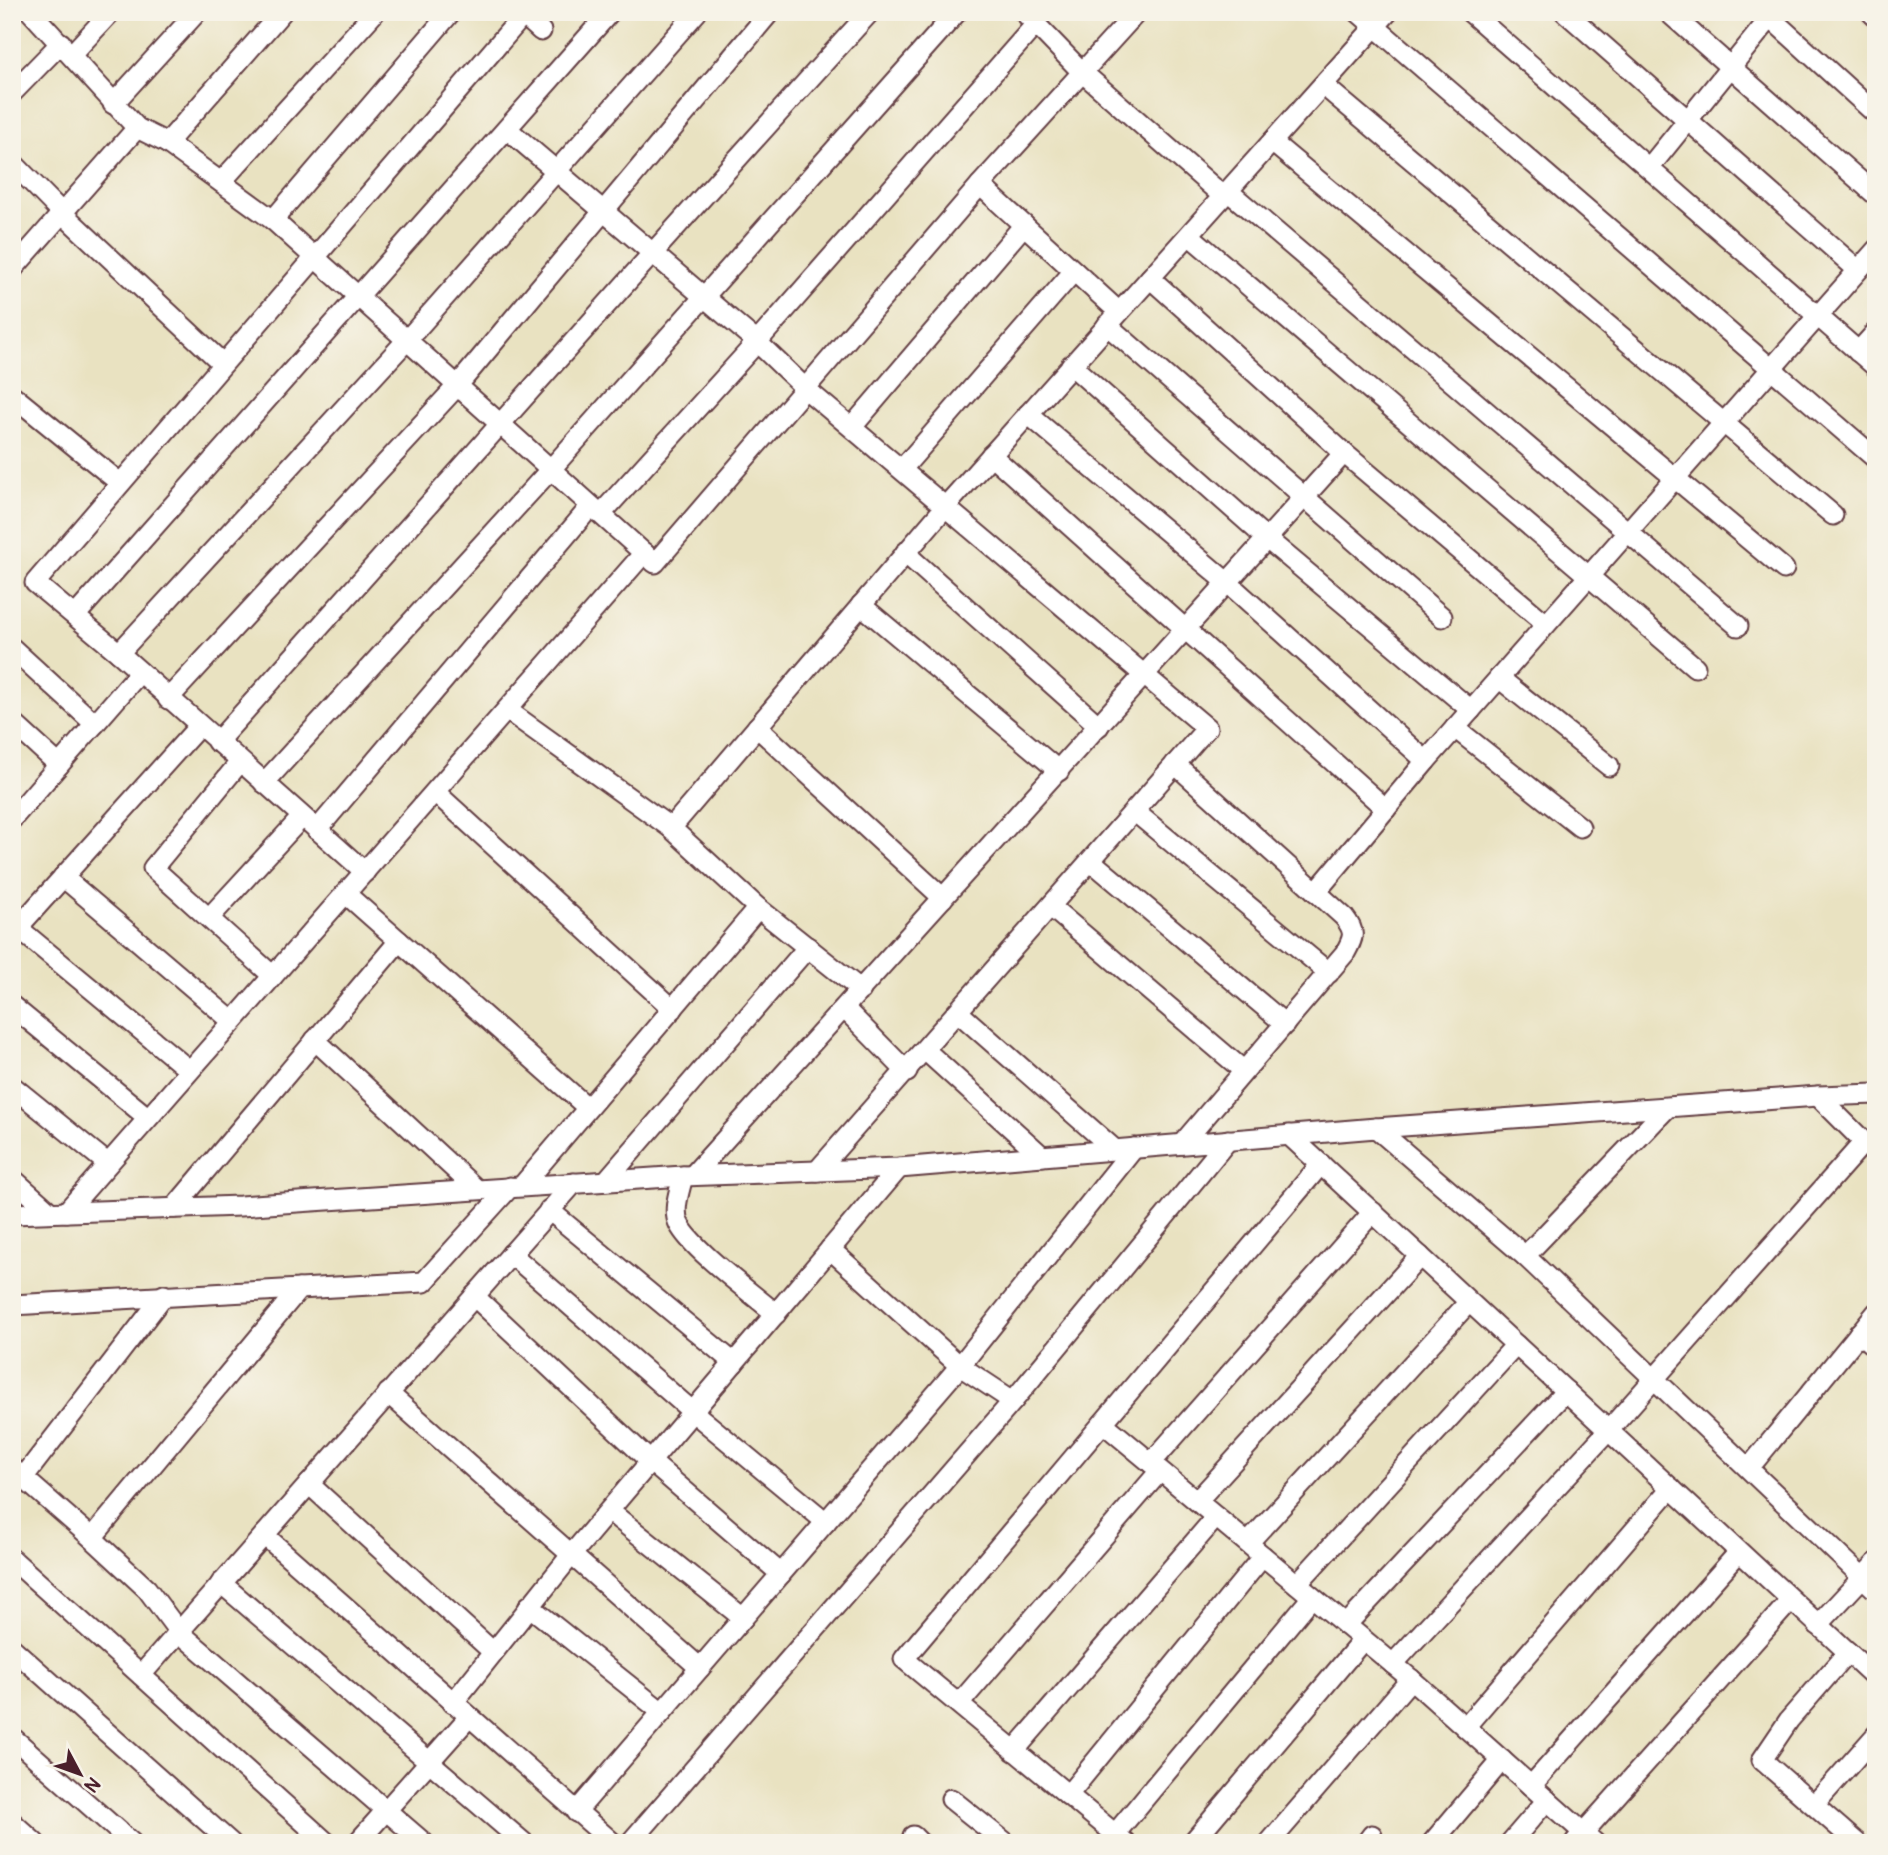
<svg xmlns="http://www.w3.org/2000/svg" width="1888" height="1855" font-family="Pangolin,sans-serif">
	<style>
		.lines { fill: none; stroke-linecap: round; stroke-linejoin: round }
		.street-casing { stroke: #623c42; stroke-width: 23 }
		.street { stroke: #fff; stroke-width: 19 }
	</style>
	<rect width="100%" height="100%" fill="#f7f3e8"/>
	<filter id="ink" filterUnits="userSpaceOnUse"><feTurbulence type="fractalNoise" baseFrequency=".0143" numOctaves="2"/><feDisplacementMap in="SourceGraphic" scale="14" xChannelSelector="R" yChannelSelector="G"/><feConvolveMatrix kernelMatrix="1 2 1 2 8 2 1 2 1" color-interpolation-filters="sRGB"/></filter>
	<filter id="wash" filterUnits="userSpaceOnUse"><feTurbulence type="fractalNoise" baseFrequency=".00686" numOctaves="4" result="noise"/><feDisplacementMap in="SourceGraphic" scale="28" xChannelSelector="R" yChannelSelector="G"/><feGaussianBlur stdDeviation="1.57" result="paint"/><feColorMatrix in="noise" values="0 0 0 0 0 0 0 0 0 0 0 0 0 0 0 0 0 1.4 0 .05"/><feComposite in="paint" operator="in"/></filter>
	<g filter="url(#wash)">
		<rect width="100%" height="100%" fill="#e9e2c1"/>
	</g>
	<g filter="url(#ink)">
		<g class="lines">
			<!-- street casing -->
			<g class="street-casing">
				<g id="street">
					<path d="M31 12 137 128 167 143 273 220 655 563 980 185 1137 12"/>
					<path d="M520 12 541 31"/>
					<path d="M1024 12 1082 72 1223 196"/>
					<path d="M1358 12 1875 458"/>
					<path d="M1470 12 1876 367"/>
					<path d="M1565 12 1858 270"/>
					<path d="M1668 12 1876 195"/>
					<path d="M1764 12 1876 114"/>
					<path d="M1871 12 1876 17"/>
					<path d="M71 55 111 12"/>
					<path d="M1323 85 1833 515"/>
					<path d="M12 93 61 43"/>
					<path d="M113 104 197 12"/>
					<path d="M507 129 757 342 807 390 1207 728 817 1171"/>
					<path d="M1272 142 1784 569"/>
					<path d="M167 143 282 12"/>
					<path d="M12 162 62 213 222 363"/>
					<path d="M1649 168 1775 12"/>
					<path d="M221 182 375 12"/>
					<path d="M980 185 1119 312"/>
					<path d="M1228 191 1738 626"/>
					<path d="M273 220 451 12"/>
					<path d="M1189 235 1695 667"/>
					<path d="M12 270 137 128"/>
					<path d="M1150 278 1344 453 1546 624"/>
					<path d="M1107 325 1442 617"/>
					<path d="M1858 352 1876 332"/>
					<path d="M1071 365 1267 539 1471 710"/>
					<path d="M12 395 120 483"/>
					<path d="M1028 414 1228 583 1426 761"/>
					<path d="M852 427 1024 225"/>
					<path d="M991 455 1386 809"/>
					<path d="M902 469 1074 271"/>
					<path d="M601 514 757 342 1036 24"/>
					<path d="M905 553 1099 726"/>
					<path d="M861 605 1059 771"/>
					<path d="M75 616 610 12"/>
					<path d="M12 648 95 724"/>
					<path d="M119 653 407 340 697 12"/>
					<path d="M1499 678 1609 766"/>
					<path d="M168 699 458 385 770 12"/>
					<path d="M507 710 671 828 758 908 861 990"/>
					<path d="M12 722 59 765"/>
					<path d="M757 727 943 898"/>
					<path d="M1455 728 1580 827"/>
					<path d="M217 742C435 499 650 253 870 12"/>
					<path d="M240 762 153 868 273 976"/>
					<path d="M1175 764 1344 917C1356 932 1354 937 1345 953L1182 1144"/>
					<path d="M264 783 551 469 957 12"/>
					<path d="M435 792 673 1009"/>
					<path d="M1134 811 1329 973"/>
					<path d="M12 819 140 672"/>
					<path d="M671 828 946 506 1388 12"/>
					<path d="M317 830 591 506"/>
					<path d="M1091 861 1285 1024"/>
					<path d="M365 872 119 653 35 583 526 12"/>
					<path d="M63 877 232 1021"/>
					<path d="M1316 892 1426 761 1876 250"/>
					<path d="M346 894 588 1108"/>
					<path d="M1051 907 1244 1071"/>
					<path d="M209 918 302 817"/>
					<path d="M18 928 189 1070"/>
					<path d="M12 934 199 726"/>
					<path d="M12 1006 147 1117"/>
					<path d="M844 1008 907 1072"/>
					<path d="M959 1013 1115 1150"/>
					<path d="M315 1040 475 1188"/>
					<path d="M926 1051 1042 1156"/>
					<path d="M12 1086 107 1163"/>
					<path d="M1818 1096 1876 1154"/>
					<path d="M1376 1128 1525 1256 1876 1590"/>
					<path d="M1289 1135 1876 1678"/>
					<path d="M693 1175 1344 453"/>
					<path d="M683 1176C680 1190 672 1210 679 1224 691 1249 753 1294 776 1314"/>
					<path d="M12 1178 50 1212"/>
					<path d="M606 1181 808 947"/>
					<path d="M522 1186 758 908"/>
					<path d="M174 1208 399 941"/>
					<path d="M549 1210 734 1363"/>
					<path d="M66 1212 644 553"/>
					<path d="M12 1214 240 1206 683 1176 899 1168 1376 1128 1818 1096 1876 1094"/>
					<path d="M830 1249 960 1366 1013 1401"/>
					<path d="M511 1254 693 1412 826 1522"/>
					<path d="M1525 1256 1667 1108"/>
					<path d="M474 1296 651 1462 781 1574"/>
					<path d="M12 1305 424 1282 510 1187"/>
					<path d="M1859 1333 1876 1348"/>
					<path d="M388 1393 700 1668"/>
					<path d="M1103 1423 1411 1679 1595 1843"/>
					<path d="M1151 1463 1373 1212"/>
					<path d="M12 1468 92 1538 299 1289"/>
					<path d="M1749 1468 1876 1313"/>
					<path d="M23 1478 164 1295"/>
					<path d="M309 1484 492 1651"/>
					<path d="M1197 1501 1420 1256"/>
					<path d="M609 1511 743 1618"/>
					<path d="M264 1535 613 1843"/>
					<path d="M92 1538 147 1589 179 1632 424 1843"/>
					<path d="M1248 1543 1469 1302"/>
					<path d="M12 1559 327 1843"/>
					<path d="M221 1583 524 1843"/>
					<path d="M1297 1584 1516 1345"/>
					<path d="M529 1606 662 1712"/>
					<path d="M1346 1625 1566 1391"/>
					<path d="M1818 1625 1876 1563"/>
					<path d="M12 1648 231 1843"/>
					<path d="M1848 1652 1789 1720 1762 1760 1857 1843"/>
					<path d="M1393 1664 1608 1431 1864 1142"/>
					<path d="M141 1675 574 1183"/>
					<path d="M453 1703 572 1554 899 1168"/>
					<path d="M959 1704 1160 1471"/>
					<path d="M1465 1727 1671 1488"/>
					<path d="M12 1737 132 1843"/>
					<path d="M1014 1751 1216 1517"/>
					<path d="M1531 1786 1739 1552"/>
					<path d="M1068 1795 1263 1556"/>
					<path d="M951 1799 1006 1843"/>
					<path d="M1814 1805 1876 1735"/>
					<path d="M576 1812 960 1366 1134 1148"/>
					<path d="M12 1822 35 1843"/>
					<path d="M1115 1834 1312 1597"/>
					<path d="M913 1836 920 1843"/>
					<path d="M1575 1842 1791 1600"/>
					<path d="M357 1843 469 1717"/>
					<path d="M630 1843 1013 1401 1228 1140"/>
					<path d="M1126 1843 904 1659 1321 1164"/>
					<path d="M1192 1843 1363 1640"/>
					<path d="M1269 1843 1411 1679"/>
					<path d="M1366 1843 1372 1835"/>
					<path d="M1432 1843 1502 1760"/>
					<path d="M1510 1843 1547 1800"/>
				</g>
			</g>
			<!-- street -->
			<use href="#street" class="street"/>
		</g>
	</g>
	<!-- margin -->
	<rect width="1888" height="1855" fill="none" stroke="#f7f3e8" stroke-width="42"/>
	<!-- north arrow -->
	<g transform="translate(80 1774) rotate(131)" stroke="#f7f3e8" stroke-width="5" paint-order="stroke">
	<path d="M0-5L12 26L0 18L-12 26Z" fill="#4a1f2b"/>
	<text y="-10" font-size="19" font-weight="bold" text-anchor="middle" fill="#4a1f2b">N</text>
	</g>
</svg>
